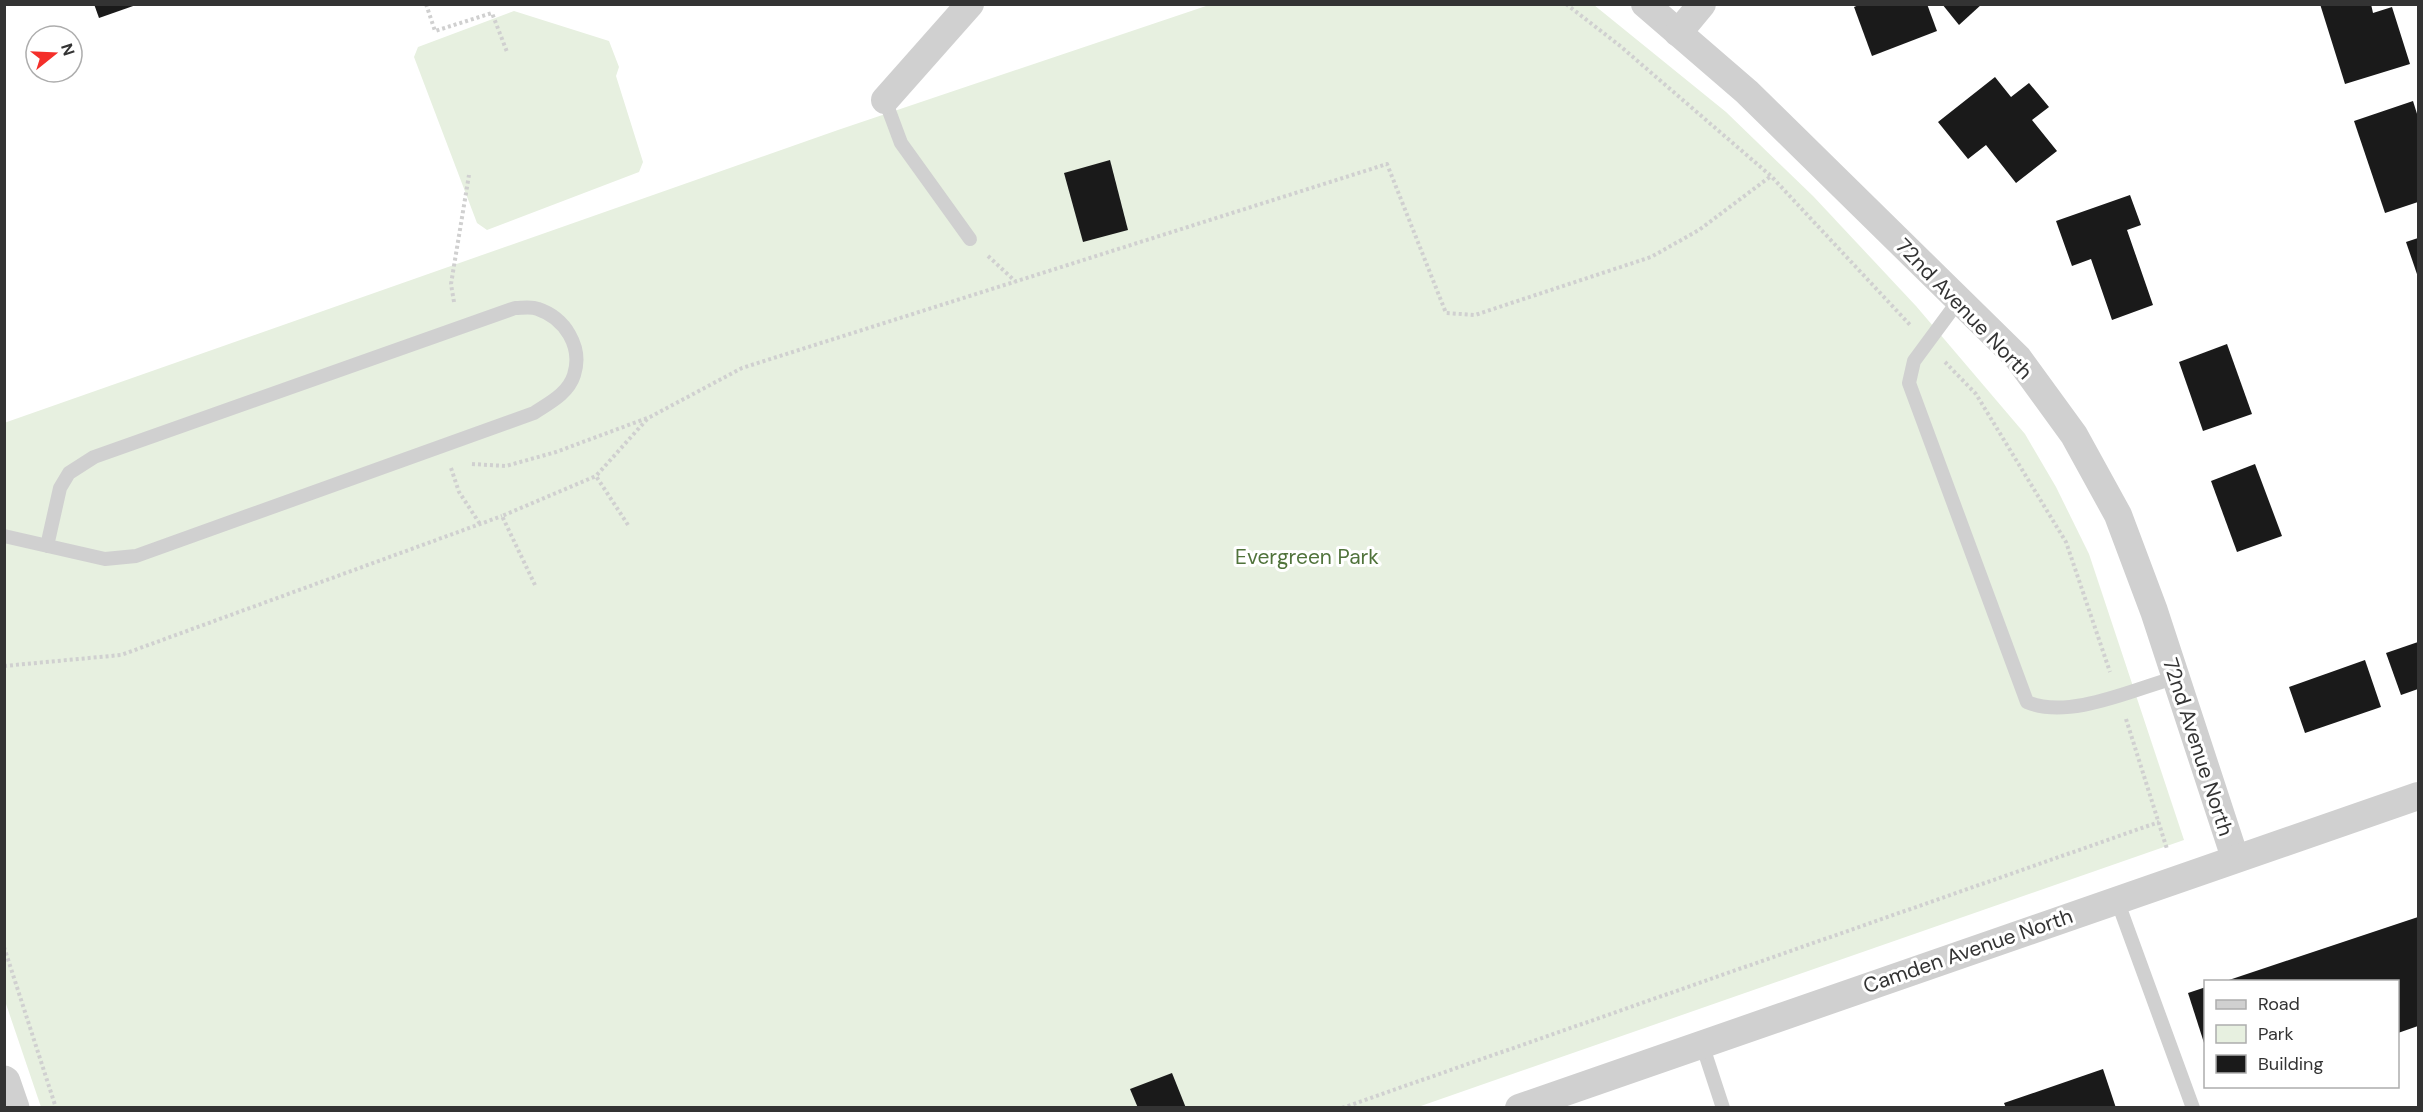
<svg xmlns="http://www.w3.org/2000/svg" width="2423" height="1112" font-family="'DM Sans',sans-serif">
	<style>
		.green { fill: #e7f0e0 }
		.building { fill: #1a1a1a }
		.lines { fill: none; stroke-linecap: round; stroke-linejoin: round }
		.path { stroke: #d0d0d0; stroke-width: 4; stroke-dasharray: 3 3; stroke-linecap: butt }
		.service { stroke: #d0d0d0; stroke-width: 14 }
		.minor { stroke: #d0d0d0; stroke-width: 28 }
		.tertiary { stroke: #d0d0d0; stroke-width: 33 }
		.labels { text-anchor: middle; stroke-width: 6; stroke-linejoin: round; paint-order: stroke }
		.street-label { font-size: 21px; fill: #333; stroke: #fff }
		.park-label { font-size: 21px; fill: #50733b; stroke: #fff }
	</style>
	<rect width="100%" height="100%" fill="#fff"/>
	<!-- green -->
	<g class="green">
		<path d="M1209 5H1594L1726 112 1813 196 1916 306 2025 434 2056 487 2089 554 2184 840 1418 1107H41L4 998V423L838 130Z"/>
		<path d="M514 11 609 41 619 67 616 76 643 162 639 172 487 230 477 223 414 57 418 47Z"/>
	</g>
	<!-- building -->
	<g class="building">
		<path d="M94 4H136V5L99 18Z"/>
		<path d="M1861 4H1927L1937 31 1872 56 1854 7Z"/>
		<path d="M1942 4H1982L1959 25Z"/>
		<path d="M2320 4H2371L2373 13 2392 7 2410 64 2345 84Z"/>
		<path d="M1995 77 2011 97 2029 83 2049 107 2032 120 2057 151 2016 183 1986 145 1968 159 1938 122Z"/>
		<path d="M2413 101 2418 117V202L2385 213 2354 121Z"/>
		<path d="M1110 160 1128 230 1083 242 1064 173Z"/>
		<path d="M2130 195 2141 225 2127 230 2153 305 2112 320 2091 259 2072 266 2056 221Z"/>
		<path d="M2418 238V277L2406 242Z"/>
		<path d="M2227 344 2252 414 2203 431 2179 362Z"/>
		<path d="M2255 464 2282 536 2237 552 2211 481Z"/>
		<path d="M2418 642V689L2401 695 2386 653Z"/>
		<path d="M2365 660 2381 707 2305 733 2289 687Z"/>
		<path d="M2418 917V1026L2398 1033V982H2223Z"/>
		<path d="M2206 987V1046H2205L2188 993Z"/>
		<path d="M2103 1069 2116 1108H2006L2004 1103Z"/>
		<path d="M1172 1073 1186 1108H1138L1130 1089Z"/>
	</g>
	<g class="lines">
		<!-- path -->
		<g class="path">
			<path d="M426 4 435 31 492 13 507 52"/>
			<path d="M1566 4 1619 45 1771 176 1911 326"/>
			<path d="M988 256 1015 281"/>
			<path d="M454 302 451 284 469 175"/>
			<path d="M1945 362 1976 394 2066 542 2110 672"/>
			<path d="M472 464 506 466 556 452 650 417 742 368 1387 164 1446 313 1475 315 1651 257 1699 230 1771 176"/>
			<path d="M451 468 459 492 480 524"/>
			<path d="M628 525 596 476 649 417"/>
			<path d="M535 585 502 516 596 476"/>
			<path d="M4 666 121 655 502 516"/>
			<path d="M2126 719 2167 849"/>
			<path d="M4 947 56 1108"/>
			<path d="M1342 1108 2159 822"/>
		</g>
		<!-- service -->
		<g class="service">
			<path d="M885 100 901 143 970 239"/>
			<path d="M1959 300 1914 361 1909 383 2027 702C2068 720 2132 690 2174 678"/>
			<path d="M4 536 105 559 136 556 534 413C549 403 568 394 574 375 583 347 565 318 538 309 531 306 522 308 515 308L94 457 69 473 60 488 47 546"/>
			<path d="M2117 900 2193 1108"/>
			<path d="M1702 1044 1723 1108"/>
		</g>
		<!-- minor -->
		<g class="minor">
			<path d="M1645 4 1747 92 2018 358 2074 435 2118 515 2154 611 2235 858"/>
			<path d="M1678 33 1702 4"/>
			<path d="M885 100 970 4"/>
			<path d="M1519 1108 2418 796"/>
		</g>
		<!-- tertiary -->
		<path class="tertiary" d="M4 1082 13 1108"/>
	</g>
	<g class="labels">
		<!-- street labels -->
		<g class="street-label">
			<text transform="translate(1964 309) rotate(46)" y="7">72nd Avenue North</text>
			<text transform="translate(2198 747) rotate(72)" y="7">72nd Avenue North</text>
			<text transform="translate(1968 951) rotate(-19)" y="7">Camden Avenue North</text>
		</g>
		<!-- park labels -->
		<g class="park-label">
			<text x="1307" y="564">Evergreen Park</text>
		</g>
	</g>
	<!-- border -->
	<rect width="2423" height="1112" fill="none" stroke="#333333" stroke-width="12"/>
	<!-- legend -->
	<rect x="2204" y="980" width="195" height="108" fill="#ffffff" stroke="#adadad" stroke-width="1.5"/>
	<rect x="2216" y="1000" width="30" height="9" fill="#d0d0d0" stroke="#adadad" stroke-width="1.5"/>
	<text x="2258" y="1010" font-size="18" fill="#333333">Road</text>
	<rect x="2216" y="1025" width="30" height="18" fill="#e7f0e0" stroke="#adadad" stroke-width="1.5"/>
	<text x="2258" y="1040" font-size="18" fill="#333333">Park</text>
	<rect x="2216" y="1055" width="30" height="18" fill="#1a1a1a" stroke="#adadad" stroke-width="1.5"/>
	<text x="2258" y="1070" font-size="18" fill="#333333">Building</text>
	<!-- north arrow -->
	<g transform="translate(54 54) rotate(72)"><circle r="28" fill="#ffffff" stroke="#adadad" stroke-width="1.5"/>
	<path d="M0-4.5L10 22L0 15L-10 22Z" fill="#f42f2a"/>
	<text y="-9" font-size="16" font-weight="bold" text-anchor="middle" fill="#333333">N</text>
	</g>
</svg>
